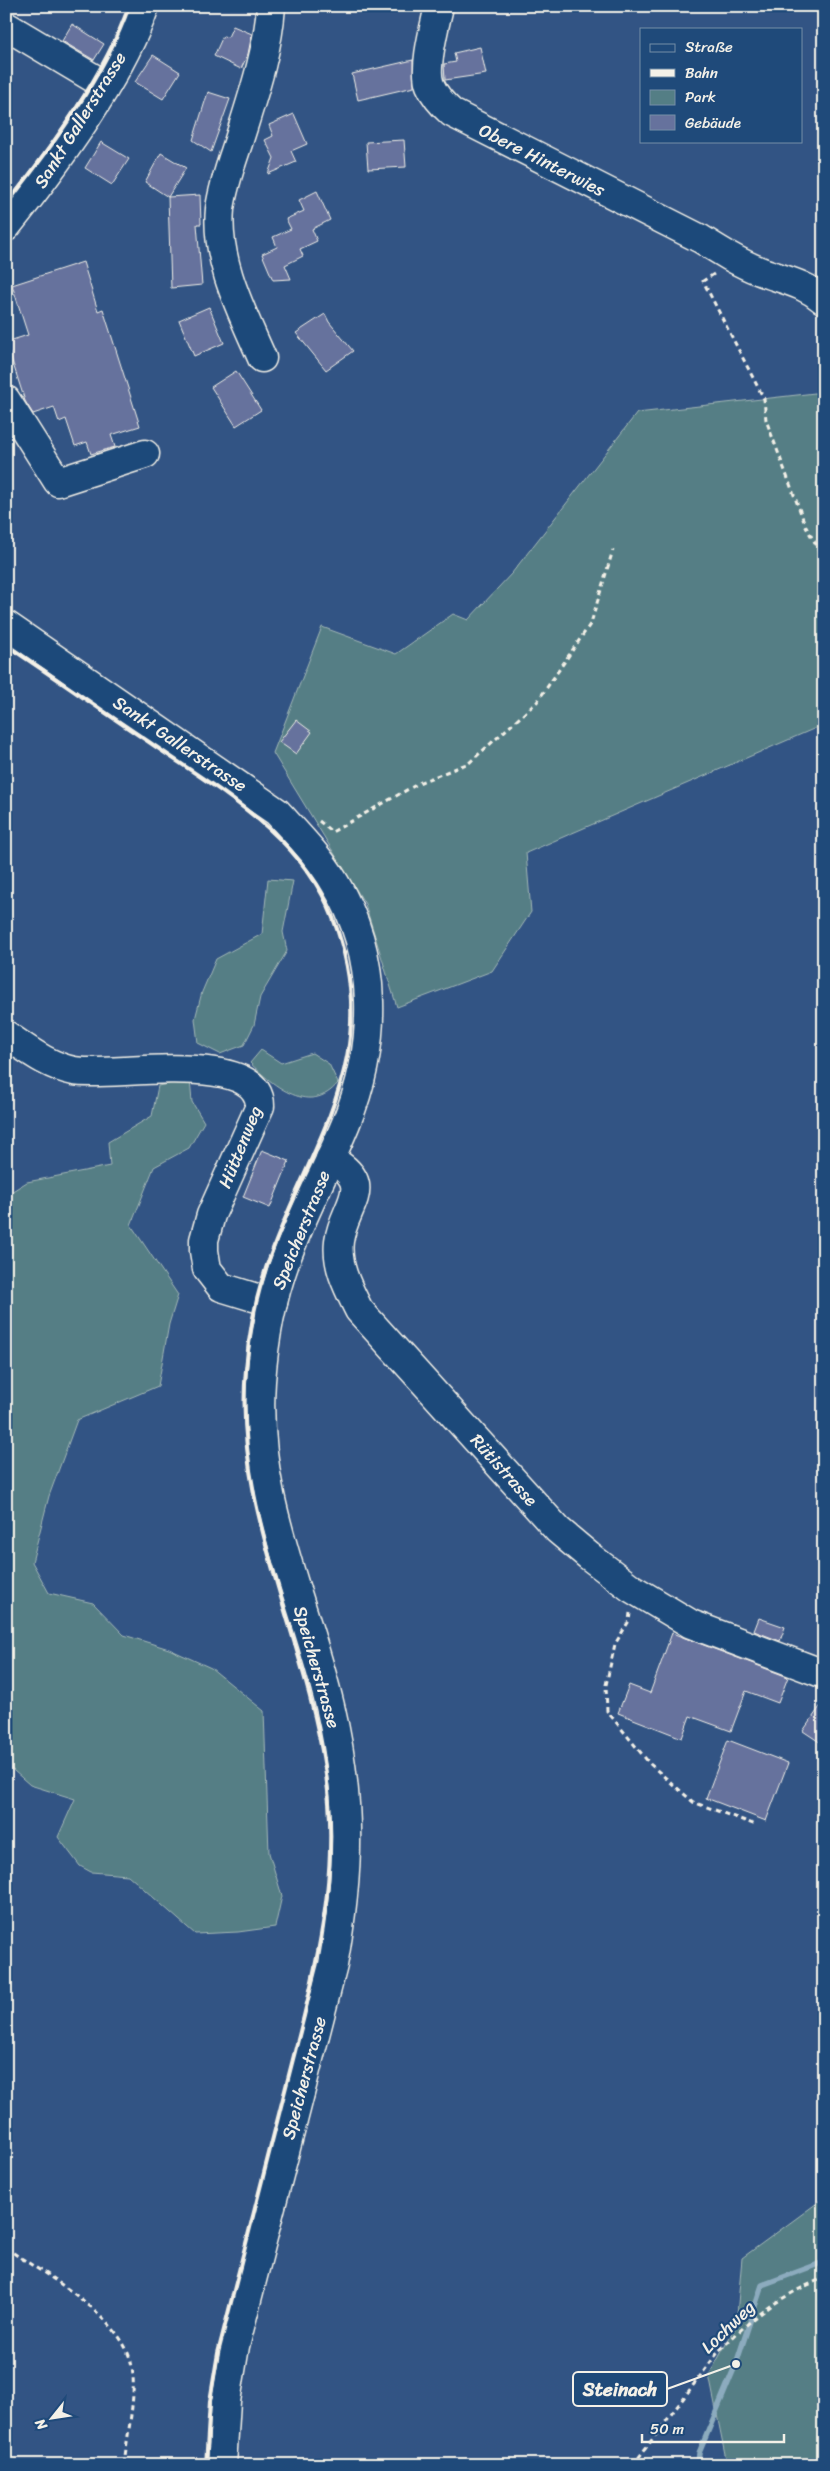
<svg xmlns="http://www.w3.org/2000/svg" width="830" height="2471" font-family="Sriracha,sans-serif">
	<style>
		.green { fill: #547e85; stroke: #a4b8b6 }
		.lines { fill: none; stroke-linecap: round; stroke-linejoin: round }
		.stream { stroke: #8cabbe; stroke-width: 5.5 }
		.building { fill: #66729d; stroke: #f4f1e8 }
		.minor-casing { stroke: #f4f1e8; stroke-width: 31 }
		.major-casing { stroke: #f4f1e8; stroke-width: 31 }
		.path { stroke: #f4f1e8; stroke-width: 3; stroke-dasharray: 5 4; stroke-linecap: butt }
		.minor { stroke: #1f4a7a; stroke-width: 28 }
		.major { stroke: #1f4a7a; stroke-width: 28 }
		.rail { stroke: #f4f1e8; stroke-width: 4 }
		.labels { text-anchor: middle; stroke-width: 4.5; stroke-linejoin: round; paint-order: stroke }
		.street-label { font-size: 18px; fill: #f4f1e8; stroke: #1f4a7a }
		.leader { fill: none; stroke: #f4f1e8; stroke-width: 2 }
		.callout-dot { fill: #f4f1e8; stroke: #1f4a7a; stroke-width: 2 }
		.callout { fill: #1f4a7a; stroke: #f4f1e8; stroke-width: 2 }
		.callout-label { font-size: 19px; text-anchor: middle; font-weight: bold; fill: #f4f1e8 }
	</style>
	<rect width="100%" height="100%" fill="#325484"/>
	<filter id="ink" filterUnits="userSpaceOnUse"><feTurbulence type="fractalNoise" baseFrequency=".02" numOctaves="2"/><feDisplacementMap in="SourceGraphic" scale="10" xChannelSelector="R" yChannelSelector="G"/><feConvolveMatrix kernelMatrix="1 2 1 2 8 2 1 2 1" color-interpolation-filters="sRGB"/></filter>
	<g filter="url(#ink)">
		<!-- green -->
		<g class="green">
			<path d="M824 392V733L818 727 526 853 531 912 492 971 397 1007 365 904 273 753 322 627 396 654 453 614 468 620 512 573 637 413Z"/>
			<path d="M268 879 293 881 283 932 287 951 260 997 254 1025 244 1045 220 1054 198 1043 195 1019 202 992 216 959 262 934Z"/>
			<path d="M261 1050 281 1063 312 1053 329 1064 338 1083C310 1117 274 1086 250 1063Z"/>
			<path d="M190 1080 192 1102 204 1122 189 1148 154 1167 131 1225 178 1295 169 1324 158 1386 77 1420 49 1496 32 1562 49 1593 93 1603 124 1635 169 1649 211 1668 264 1711 269 1853 282 1896 275 1927 238 1932 195 1934 128 1875 91 1872 80 1866 58 1837 75 1799 30 1785 6 1764V1195L27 1182 110 1166 108 1142 152 1116 158 1086Z"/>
			<path d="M824 2198V2465H723L726 2459 709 2375 736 2326 742 2258Z"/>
		</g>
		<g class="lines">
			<!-- stream -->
			<path class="stream" d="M698 2465 699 2453 736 2364 762 2285 824 2262"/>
		</g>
		<!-- building -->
		<g class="building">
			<path d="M72 24 104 44 94 60 62 41Z"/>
			<path d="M233 26 252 34 248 54 241 69 214 56 223 36 228 37Z"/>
			<path d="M480 47 486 74 445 80 444 64 456 62 454 53Z"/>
			<path d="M153 55 180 72 163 99 135 82Z"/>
			<path d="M413 60 414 87 358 100 352 74Z"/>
			<path d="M208 92 230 99 211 152 193 140Z"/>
			<path d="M294 114 307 144 291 151 296 162 268 174 274 158 265 140 273 136 269 125Z"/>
			<path d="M404 140 406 167 368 169 366 142Z"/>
			<path d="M101 142 129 159 112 185 85 168Z"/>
			<path d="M161 153 186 168 168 197 145 182Z"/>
			<path d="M317 191 330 220 312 229 317 241 300 249 303 256 285 265 291 279 273 280 262 254 277 247 273 237 291 229 286 219 304 211 299 200Z"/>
			<path d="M200 195 201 224H197L202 285 171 288 168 197Z"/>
			<path d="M83 262 98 311 103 309 140 426 111 435 115 447 91 454 87 442 75 446 66 419 59 422 54 407 33 414 25 401 6 342 28 335 12 285Z"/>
			<path d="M209 307 224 343 194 356 179 320Z"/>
			<path d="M325 314 329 322 353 351 326 370 296 333Z"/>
			<path d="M236 371 261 410 236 426 211 387Z"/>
			<path d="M296 720 312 732 296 754 279 742Z"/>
			<path d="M262 1150 289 1161 270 1208 243 1197Z"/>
			<path d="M759 1618 785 1627 780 1641 754 1631Z"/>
			<path d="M672 1633 788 1677 778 1703 746 1691 731 1731 690 1716 682 1738 618 1713 629 1685 650 1693Z"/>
			<path d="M824 1701V1745L803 1731Z"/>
			<path d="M728 1740 788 1763 766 1821 706 1798Z"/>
		</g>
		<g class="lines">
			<!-- minor casing -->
			<g class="minor-casing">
				<g id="minor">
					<path d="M439 6C435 25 423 68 430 85 435 97 443 105 452 113L701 239C720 251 739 263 760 271 784 280 804 283 824 300"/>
					<path d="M6 26 105 85"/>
					<path d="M262 358C242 312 215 261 220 209 223 186 231 164 238 143 252 98 268 53 271 6"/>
					<path d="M6 400 58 482 145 454"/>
					<path d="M6 1035C27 1049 48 1066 74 1071 109 1078 260 1048 260 1106L211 1215 204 1240V1251L207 1269 221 1287 273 1303"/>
					<path d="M330 1159C378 1185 344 1204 339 1241 336 1266 348 1288 359 1310L558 1530 589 1556 631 1588 691 1624 824 1674"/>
				</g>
			</g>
			<!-- major casing -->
			<g class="major-casing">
				<g id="major">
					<path d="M6 227C55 166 119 80 145 6"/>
					<path d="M6 625 277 812C298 835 319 856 335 883 379 955 378 1046 346 1123 327 1170 302 1214 285 1262 271 1301 264 1340 261 1381 253 1498 304 1596 330 1706 352 1800 350 1871 333 1965L235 2346 226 2401 222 2465"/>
				</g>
			</g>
			<!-- path -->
			<g class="path">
				<path d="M714 274 703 281 764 399 766 420 806 527 824 558"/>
				<path d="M319 821 332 832 421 782 469 763 537 702 591 623 613 550"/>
				<path d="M630 1613 629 1621 615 1644 606 1685 607 1711 650 1764 693 1802 756 1825"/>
				<path d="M6 2248C45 2275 119 2314 131 2362 138 2391 127 2434 124 2465"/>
				<path d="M633 2465 719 2351C751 2318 781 2295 824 2278"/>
			</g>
			<!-- minor -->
			<use href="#minor" class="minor"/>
			<!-- major -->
			<use href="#major" class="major"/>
			<!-- rail -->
			<g class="rail">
				<path d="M6 205C51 148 105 75 129 6"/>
				<path d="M6 645C54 677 101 710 149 742 218 790 302 835 333 918 385 1053 315 1134 271 1254 257 1291 249 1330 246 1369 233 1511 307 1638 326 1775 338 1857 323 1937 304 2016L218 2353 210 2401 206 2465"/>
			</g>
		</g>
	</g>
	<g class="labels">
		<!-- street labels -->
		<g class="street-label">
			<text transform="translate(80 120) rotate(-58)" y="6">Sankt Gallerstrasse</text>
			<text transform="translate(542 160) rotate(27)" y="6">Obere Hinterwies</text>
			<text transform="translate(180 744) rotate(34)" y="6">Sankt Gallerstrasse</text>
			<text transform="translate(240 1147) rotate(-68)" y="6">Hüttenweg</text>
			<text transform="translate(301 1230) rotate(-68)" y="6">Speicherstrasse</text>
			<text transform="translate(504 1470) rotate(48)" y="6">Rütistrasse</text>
			<text transform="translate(317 1667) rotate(74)" y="6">Speicherstrasse</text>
			<text transform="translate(304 2078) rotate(-75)" y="6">Speicherstrasse</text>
			<text transform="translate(728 2327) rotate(-44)" y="6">Lochweg</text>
		</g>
	</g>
	<!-- callouts -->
	<path class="leader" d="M736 2364L667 2389"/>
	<circle class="callout-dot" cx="736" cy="2364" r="5"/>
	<rect class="callout" x="573" y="2372" width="94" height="34" rx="5"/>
	<g class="callout-label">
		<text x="620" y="2396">Steinach</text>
	</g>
	<!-- margin -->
	<rect width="830" height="2471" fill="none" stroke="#1f4a7a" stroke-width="25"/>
	<rect x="12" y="12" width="805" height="2446" fill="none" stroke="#f4f1e8" stroke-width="2" filter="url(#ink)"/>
	<!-- legend -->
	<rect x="640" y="28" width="162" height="115" fill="#1f4a7a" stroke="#748da6"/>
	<rect x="650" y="44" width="25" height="8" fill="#1f4a7a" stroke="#748da6"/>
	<text x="685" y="52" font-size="15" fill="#f4f1e8">Straße</text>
	<rect x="650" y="69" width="25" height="8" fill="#f4f1e8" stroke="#748da6"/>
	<text x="685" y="78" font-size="15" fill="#f4f1e8">Bahn</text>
	<rect x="650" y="90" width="25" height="15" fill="#547e85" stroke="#748da6"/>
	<text x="685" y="102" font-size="15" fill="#f4f1e8">Park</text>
	<rect x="650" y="115" width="25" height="15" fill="#66729d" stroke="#748da6"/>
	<text x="685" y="128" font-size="15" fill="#f4f1e8">Gebäude</text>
	<!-- north arrow -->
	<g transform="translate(52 2418) rotate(240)" stroke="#1f4a7a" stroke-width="4" paint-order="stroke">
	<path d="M0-4L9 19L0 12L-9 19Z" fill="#f4f1e8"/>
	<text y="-8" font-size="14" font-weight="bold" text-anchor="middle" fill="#f4f1e8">N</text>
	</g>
	<!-- scale -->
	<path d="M642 2434v8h142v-8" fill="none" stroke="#f4f1e8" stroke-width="2.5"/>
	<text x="650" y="2434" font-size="15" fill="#f4f1e8" stroke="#1f4a7a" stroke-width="4" paint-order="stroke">50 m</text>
</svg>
